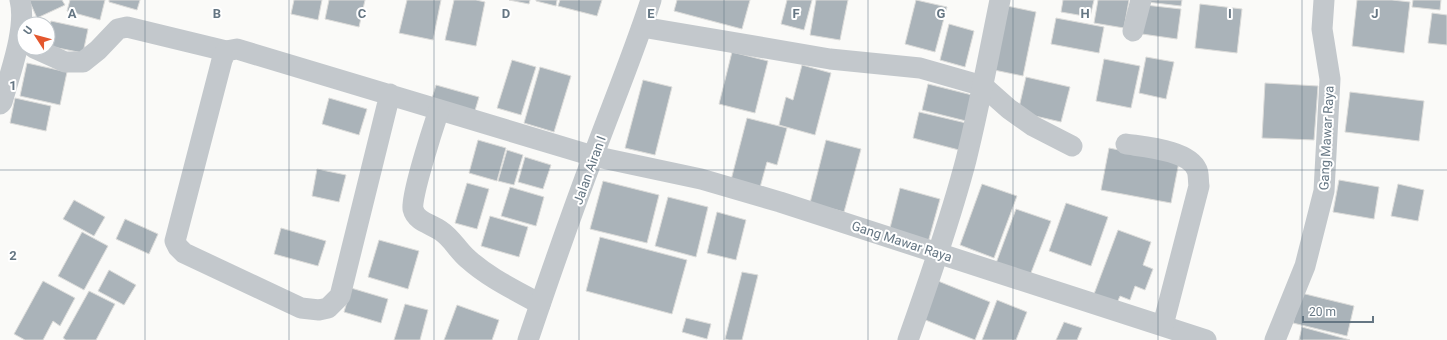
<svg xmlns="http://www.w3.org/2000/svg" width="1447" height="340" font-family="Roboto,sans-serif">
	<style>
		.building { fill: #aab3b9; stroke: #dcdcda }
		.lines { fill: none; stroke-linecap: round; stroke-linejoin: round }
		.minor { stroke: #c3c8cc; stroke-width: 21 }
		.grid { fill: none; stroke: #657683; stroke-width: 1; stroke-opacity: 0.55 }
		.labels { text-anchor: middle; stroke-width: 4; stroke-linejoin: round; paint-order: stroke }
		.street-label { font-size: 13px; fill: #657683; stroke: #fff }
		.grid-label { font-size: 13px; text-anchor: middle; font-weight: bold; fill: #657683; stroke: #fff; stroke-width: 4; stroke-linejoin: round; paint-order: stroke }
	</style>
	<rect width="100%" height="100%" fill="#fafaf8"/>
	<!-- building -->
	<g class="building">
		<path d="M29 0H62L65 5 37 18Z"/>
		<path d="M70 0H105L100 20 67 11Z"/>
		<path d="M109 0H140L137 10 109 2Z"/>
		<path d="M294 0H322L318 20 291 14Z"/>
		<path d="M329 0H365L359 27 325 19Z"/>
		<path d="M407 0H441L433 40 399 33Z"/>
		<path d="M454 0H476L485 2 476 46 445 40Z"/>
		<path d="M509 0H530L529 4Z"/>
		<path d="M536 0H557L556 6 536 1Z"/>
		<path d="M560 0H602L597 16 558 6Z"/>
		<path d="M677 0H750L742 29 674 11Z"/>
		<path d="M787 0H812L804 30 781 24Z"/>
		<path d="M816 0H848L840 40 810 35Z"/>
		<path d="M916 0 947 7 935 52 905 44Z"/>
		<path d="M1063 0H1094L1090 17 1061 12Z"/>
		<path d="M1098 0H1129L1124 28 1094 23Z"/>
		<path d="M1147 0H1182L1181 6 1147 2Z"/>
		<path d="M1357 0H1392L1410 2 1404 53 1352 46Z"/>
		<path d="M1413 0H1441L1440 10 1412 7Z"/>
		<path d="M1200 4 1242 9 1237 53 1195 48Z"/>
		<path d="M1145 5 1181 9 1177 39 1142 34Z"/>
		<path d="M1007 6 1036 12 1023 76 994 70Z"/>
		<path d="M1432 13 1447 15V45L1428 43Z"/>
		<path d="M1056 18 1104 27 1099 53 1051 44Z"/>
		<path d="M51 21 88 29 83 53 48 46V34Z"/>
		<path d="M949 24 974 31 965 67 940 60Z"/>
		<path d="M732 52 768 61 755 113 719 104Z"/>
		<path d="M1146 57 1174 62 1166 99 1139 93Z"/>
		<path d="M1104 59 1140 66 1131 108 1096 101Z"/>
		<path d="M512 60 536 67 521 115 497 108Z"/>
		<path d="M27 63 67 72 60 105 20 96Z"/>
		<path d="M802 65 831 73 815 135 779 125 786 97 793 100Z"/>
		<path d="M540 67 571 76 554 132 524 123Z"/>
		<path d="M1026 77 1070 87 1061 122 1018 112Z"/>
		<path d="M643 80 672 87 655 155 625 148Z"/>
		<path d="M1265 83 1318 86 1314 140 1262 138Z"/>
		<path d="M928 84 972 95 966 121 922 110Z"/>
		<path d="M436 85 479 97 474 114 431 102Z"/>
		<path d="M1350 92 1424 101 1419 141 1345 132Z"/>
		<path d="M15 98 51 106 46 131 10 123Z"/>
		<path d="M329 98 367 109 359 135 322 124Z"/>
		<path d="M919 112 966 123 959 150 913 138Z"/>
		<path d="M747 118 787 128 777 165 767 162 759 191 730 184Z"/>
		<path d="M478 140 506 148 497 181 469 173Z"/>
		<path d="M826 140 861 149 844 212 810 203Z"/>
		<path d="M1109 148 1179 162 1171 203 1101 190Z"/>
		<path d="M507 150 523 155 514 185 498 181Z"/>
		<path d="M525 157 551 165 543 189 518 182Z"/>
		<path d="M317 169 346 175 339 202 312 196Z"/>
		<path d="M1339 180 1379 187 1374 219 1333 212Z"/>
		<path d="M603 181 659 195 647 243 590 229Z"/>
		<path d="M467 183 489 189 477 229 455 223Z"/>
		<path d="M982 184 1017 196 994 258 960 245Z"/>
		<path d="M1398 184 1424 190 1418 221 1391 216Z"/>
		<path d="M510 187 544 197 536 226 501 216Z"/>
		<path d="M900 188 940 199 927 246 888 236Z"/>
		<path d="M668 197 708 207 696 257 655 246Z"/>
		<path d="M74 200 105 217 94 236 63 219Z"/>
		<path d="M1066 203 1108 217 1091 266 1049 251Z"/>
		<path d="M1016 209 1051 221 1029 278 995 266Z"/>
		<path d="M717 212 746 220 736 260 707 253Z"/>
		<path d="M490 216 528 227 519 257 481 246Z"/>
		<path d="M125 219 158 234 149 254 116 239Z"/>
		<path d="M281 228 326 241 318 266 274 254Z"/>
		<path d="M1118 230 1151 242 1143 265 1153 269 1145 290 1135 286 1130 300 1120 296 1117 303 1094 294Z"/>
		<path d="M82 232 108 246 84 290 58 276Z"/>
		<path d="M600 237 687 260 672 314 586 291Z"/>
		<path d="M379 240 419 251 408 289 368 277Z"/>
		<path d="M109 270 136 285 124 305 98 291Z"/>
		<path d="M742 272 758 275 742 340H729L725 339Z"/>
		<path d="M43 281 75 298 60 326 53 321 43 340H25L14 334Z"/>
		<path d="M938 281 990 302 975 340 923 319Z"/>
		<path d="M351 288 388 299 381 323 344 312Z"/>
		<path d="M89 291 115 304 96 340H66L63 338Z"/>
		<path d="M1301 293 1354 306 1347 336 1293 323Z"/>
		<path d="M997 300 1027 312 1016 340H982Z"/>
		<path d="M405 304 428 310 420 340H394Z"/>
		<path d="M457 305 499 320 492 340H444Z"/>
		<path d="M686 318 711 324 707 339 682 332Z"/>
		<path d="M1064 322 1082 328 1077 340H1056Z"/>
		<path d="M1302 327 1350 340H1299Z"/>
	</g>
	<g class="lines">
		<!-- minor -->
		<g class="minor">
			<path d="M642 27 830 59 920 68 983 86 1009 109 1033 126 1072 146"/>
			<path d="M1133 31 1141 0"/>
			<path d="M34 48 65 62H83L98 50 118 29 127 27 226 51"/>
			<path d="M390 94 340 296 328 308 319 310 301 308 184 253 178 247 175 241 222 60 226 51 237 49 593 156 701 179 780 202 1206 340"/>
			<path d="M0 104 2 102C10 73 27 28 20 0"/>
			<path d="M439 110C434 125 410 199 413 209 416 222 432 224 441 231 452 238 458 251 468 259 489 278 515 290 540 304"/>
			<path d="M1126 144C1145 147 1189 150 1197 170 1199 175 1198 181 1199 186L1163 325"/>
			<path d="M528 340C549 278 571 215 594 154 613 103 634 52 651 0"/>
			<path d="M908 340C929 281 950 221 966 160 979 108 989 54 1000 0"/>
			<path d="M1275 340 1305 266 1324 191 1330 79 1322 29 1324 0"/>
		</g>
	</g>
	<!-- grid -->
	<path class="grid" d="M145 0V340M289 0V340M434 0V340M579 0V340M724 0V340M868 0V340M1013 0V340M1158 0V340M1302 0V340M0 170H1447"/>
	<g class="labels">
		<!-- street labels -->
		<g class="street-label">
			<text transform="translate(1326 138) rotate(-87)" y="5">Gang Mawar Raya</text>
			<text transform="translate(589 170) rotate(-70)" y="5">Jalan Airan I</text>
			<text transform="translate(902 241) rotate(18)" y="5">Gang Mawar Raya</text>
		</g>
	</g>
	<g class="grid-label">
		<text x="72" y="18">A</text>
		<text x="217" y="18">B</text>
		<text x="362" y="18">C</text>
		<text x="506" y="18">D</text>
		<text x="651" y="18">E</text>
		<text x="796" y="18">F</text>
		<text x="941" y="18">G</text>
		<text x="1085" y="18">H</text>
		<text x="1230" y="18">I</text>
		<text x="1375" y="18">J</text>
		<text x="13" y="90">1</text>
		<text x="13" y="260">2</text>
	</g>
	<!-- north arrow -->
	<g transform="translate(36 36) rotate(306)"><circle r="19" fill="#ffffff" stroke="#c1c8cd"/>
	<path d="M0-3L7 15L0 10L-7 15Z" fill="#e4572e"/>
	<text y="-6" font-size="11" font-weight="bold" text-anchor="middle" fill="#657683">U</text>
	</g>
	<!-- scale -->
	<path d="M1303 316v6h70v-6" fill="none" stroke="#657683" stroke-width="2"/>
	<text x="1309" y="316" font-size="12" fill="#657683" stroke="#ffffff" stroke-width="3" paint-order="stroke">20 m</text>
</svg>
